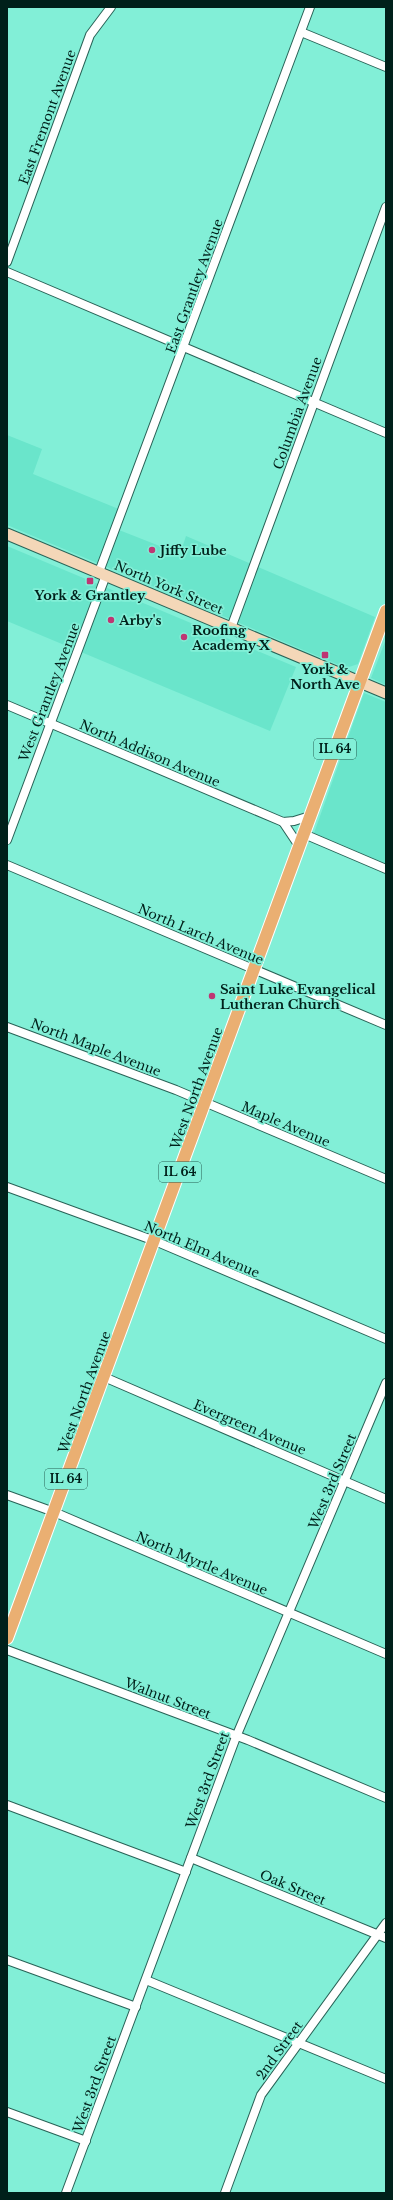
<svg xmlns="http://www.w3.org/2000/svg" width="393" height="2200" font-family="'Libre Baskerville',serif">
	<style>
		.built { fill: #6ae5cb }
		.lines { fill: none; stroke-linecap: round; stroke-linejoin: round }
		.minor-casing { stroke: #296357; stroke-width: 10 }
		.secondary-casing { stroke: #296357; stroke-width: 13 }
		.primary-casing { stroke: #fff; stroke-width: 14 }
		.minor { stroke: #fff; stroke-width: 8 }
		.secondary { stroke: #f4d7b8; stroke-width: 11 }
		.primary { stroke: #eaaf72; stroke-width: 12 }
		.poi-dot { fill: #be3673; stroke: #82efd7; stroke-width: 1.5 }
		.labels { text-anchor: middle; stroke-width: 3.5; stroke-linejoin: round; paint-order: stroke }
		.shield { fill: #82efd7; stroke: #275e53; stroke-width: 1 }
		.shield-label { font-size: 12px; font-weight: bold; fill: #00201a }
		.street-label { font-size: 13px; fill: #00201a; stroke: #82efd7 }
		.poi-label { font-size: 13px; font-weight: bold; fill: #00201a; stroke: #82efd7; text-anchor: start }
	</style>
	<rect width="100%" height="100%" fill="#82efd7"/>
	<!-- built -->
	<g class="built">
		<path d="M7 435 42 449 33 474 126 512 119 530 180 554 186 536 375 617 358 664 346 668 7 525Z"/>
		<path d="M7 546 296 667 270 731 7 621Z"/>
		<path d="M386 639V685L371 678Z"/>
		<path d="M364 693 386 702V864L314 833Z"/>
	</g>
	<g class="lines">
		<!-- minor casing -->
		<g class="minor-casing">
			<g id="minor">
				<path d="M301 32 386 67"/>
				<path d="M7 262 90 35 111 7"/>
				<path d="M7 272 386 433"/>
				<path d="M99 572 310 7"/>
				<path d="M231 628 386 207"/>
				<path d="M7 705 283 822 294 821 310 816"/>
				<path d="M283 822 299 846"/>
				<path d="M304 834 386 869"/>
				<path d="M7 840 106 575"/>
				<path d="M7 865 386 1025"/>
				<path d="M7 1027 176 1090 386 1179"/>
				<path d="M7 1187 155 1241 386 1339"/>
				<path d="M104 1377 386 1499"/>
				<path d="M7 1495 54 1512 386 1654"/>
				<path d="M7 1650 248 1740 386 1798"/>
				<path d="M7 1805 186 1872"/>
				<path d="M191 1858 386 1938"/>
				<path d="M7 1960 136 2007"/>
				<path d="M146 1980 386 2079"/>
				<path d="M7 2112 86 2141"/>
				<path d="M66 2193 236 1737 386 1383"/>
				<path d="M225 2193 261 2095 386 1923"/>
			</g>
		</g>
		<!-- secondary casing -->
		<g class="secondary-casing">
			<path id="secondary" d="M7 534 386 693"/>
		</g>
		<!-- primary casing -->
		<g class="primary-casing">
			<path id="primary" d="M7 1638 386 611"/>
		</g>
		<!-- minor -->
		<use href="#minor" class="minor"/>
		<!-- secondary -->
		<use href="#secondary" class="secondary"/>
		<!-- primary -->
		<use href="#primary" class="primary"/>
	</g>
	<!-- markers -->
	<g class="poi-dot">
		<circle cx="152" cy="550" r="4"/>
		<rect x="86" y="577" width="8" height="8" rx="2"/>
		<circle cx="111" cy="620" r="4"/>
		<circle cx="184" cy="637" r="4"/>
		<rect x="321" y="651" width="8" height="8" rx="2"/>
		<circle cx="212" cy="996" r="4"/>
	</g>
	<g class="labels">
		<!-- shield labels -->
		<g class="shield">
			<rect x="314" y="739" width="42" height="20" rx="3"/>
			<rect x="159" y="1162" width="42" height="20" rx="3"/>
			<rect x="45" y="1469" width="42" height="20" rx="3"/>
		</g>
		<g class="shield-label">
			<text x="335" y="753">IL 64</text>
			<text x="180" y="1176">IL 64</text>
			<text x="66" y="1483">IL 64</text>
		</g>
		<!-- street labels -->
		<g class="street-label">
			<text transform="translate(47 117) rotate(-70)" y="5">East Fremont Avenue</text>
			<text transform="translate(194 286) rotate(-70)" y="5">East Grantley Avenue</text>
			<text transform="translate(297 413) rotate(-70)" y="5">Columbia Avenue</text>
			<text transform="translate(169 587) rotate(23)" y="5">North York Street</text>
			<text transform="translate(49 692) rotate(-69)" y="5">West Grantley Avenue</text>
			<text transform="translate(150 753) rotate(23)" y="5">North Addison Avenue</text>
			<text transform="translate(201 934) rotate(23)" y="5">North Larch Avenue</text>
			<text transform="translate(96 1047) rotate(21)" y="5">North Maple Avenue</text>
			<text transform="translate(196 1088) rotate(-70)" y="5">West North Avenue</text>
			<text transform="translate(286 1124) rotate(23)" y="5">Maple Avenue</text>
			<text transform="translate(202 1249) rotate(23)" y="5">North Elm Avenue</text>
			<text transform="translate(84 1392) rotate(-70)" y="5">West North Avenue</text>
			<text transform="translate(250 1427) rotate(23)" y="5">Evergreen Avenue</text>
			<text transform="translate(332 1481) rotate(-67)" y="5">West 3rd Street</text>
			<text transform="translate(202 1563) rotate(23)" y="5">North Myrtle Avenue</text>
			<text transform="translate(168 1698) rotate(21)" y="5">Walnut Street</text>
			<text transform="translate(207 1780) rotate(-70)" y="5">West 3rd Street</text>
			<text transform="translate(293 1887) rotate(23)" y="5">Oak Street</text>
			<text transform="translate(279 2050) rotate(-54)" y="5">2nd Street</text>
			<text transform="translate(94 2084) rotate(-70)" y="5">West 3rd Street</text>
		</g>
		<!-- poi labels -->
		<g class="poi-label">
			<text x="160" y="555">Jiffy Lube</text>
			<text x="90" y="600" text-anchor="middle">York &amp; Grantley</text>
			<text x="119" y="625">Arby's</text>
			<text x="192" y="635">Roofing<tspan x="192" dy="15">Academy X</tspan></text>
			<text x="325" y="674" text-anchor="middle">York &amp;<tspan x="325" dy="15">North Ave</tspan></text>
			<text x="220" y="994">Saint Luke Evangelical<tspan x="220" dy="15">Lutheran Church</tspan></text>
		</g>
	</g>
	<!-- border -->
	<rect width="393" height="2200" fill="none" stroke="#00201a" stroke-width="16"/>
</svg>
